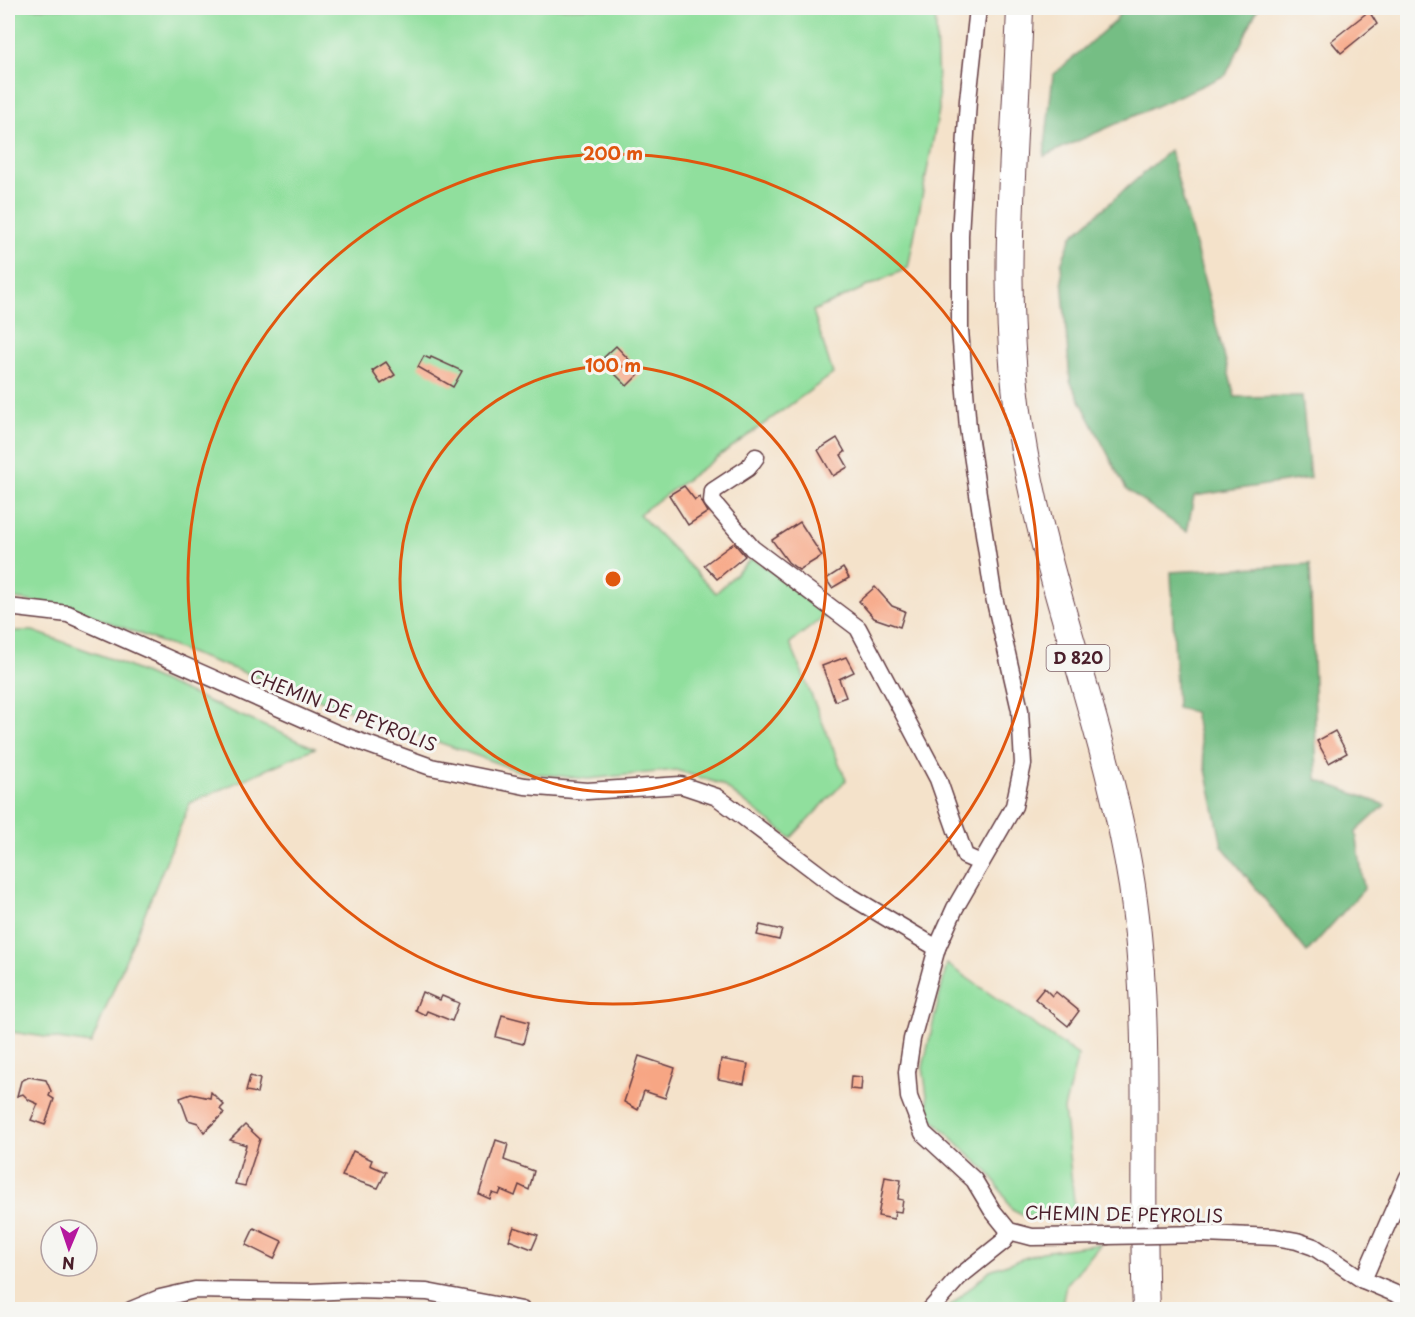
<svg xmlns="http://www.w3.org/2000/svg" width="1415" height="1317" font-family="'Playpen Sans',sans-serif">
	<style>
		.green { fill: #90df9d; stroke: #6d7f64; stroke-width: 1.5 }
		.forest { fill: #74be84; stroke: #5f6e58; stroke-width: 1.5 }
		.building { fill: #f7a684 }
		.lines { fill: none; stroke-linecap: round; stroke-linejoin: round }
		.minor-casing { stroke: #643c43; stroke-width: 19 }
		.primary-casing { stroke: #643c43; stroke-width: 28 }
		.minor { stroke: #fff; stroke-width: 16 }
		.primary { stroke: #fff; stroke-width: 26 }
		.minor-bridge-casing { stroke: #643c43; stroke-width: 19; stroke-linecap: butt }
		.minor-bridge { stroke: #fff; stroke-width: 16 }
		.ring { fill: none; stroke: #e0560e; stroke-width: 3 }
		.labels { text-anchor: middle; stroke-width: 6; stroke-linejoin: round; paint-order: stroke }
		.shield { fill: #f6f6f2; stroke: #7e6067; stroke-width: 1.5 }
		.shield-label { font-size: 16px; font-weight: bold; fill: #4a1f2b }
		.street-label { font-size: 18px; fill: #4a1f2b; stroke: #f6f6f2 }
		.centre { fill: #e0560e; stroke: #f6f6f2; stroke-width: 3 }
		.ring-label { font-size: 18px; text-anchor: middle; font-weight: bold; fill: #e0560e; stroke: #f6f6f2; stroke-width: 6; stroke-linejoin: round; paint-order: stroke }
	</style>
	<rect width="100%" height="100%" fill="#f6f6f2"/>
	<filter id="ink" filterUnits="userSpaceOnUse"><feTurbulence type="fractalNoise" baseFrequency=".0167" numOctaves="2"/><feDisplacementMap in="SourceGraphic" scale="12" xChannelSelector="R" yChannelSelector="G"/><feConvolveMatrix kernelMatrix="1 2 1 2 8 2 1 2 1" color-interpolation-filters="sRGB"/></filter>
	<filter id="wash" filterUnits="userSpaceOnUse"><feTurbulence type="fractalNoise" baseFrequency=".008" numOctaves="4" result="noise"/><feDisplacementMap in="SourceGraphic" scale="24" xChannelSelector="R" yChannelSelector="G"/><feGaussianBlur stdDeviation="1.35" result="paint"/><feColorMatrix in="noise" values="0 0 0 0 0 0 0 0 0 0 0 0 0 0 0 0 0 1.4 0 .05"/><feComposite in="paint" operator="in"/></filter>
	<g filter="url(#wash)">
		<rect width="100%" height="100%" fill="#f4e2ca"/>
		<!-- green -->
		<g class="green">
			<path d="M8 8H935L939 110 908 268 813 311 833 374 639 514 716 593 752 558 831 611 790 643 846 780 791 838 721 784 676 770 588 779 522 772 195 655 69 607 8 598Z"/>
			<path d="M8 631H33L111 659 315 748 190 803 91 1044 12 1032 8 1034Z"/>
			<path d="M947 964 1078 1055 1064 1109 1075 1211 1056 1218 1022 1215 1012 1210 992 1176 930 1117 923 1067Z"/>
			<path d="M1101 1244 1066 1285 1061 1309 946 1310 990 1270 1042 1252Z"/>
		</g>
		<!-- forest -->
		<g class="forest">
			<path d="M1123 8H1258L1226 75 1044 156 1053 75 1115 21Z"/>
			<path d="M1170 150 1235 397 1302 396 1310 478 1194 496 1187 532 1126 489 1070 381 1061 264 1072 236Z"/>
			<path d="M1310 564 1317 780 1385 805 1356 832 1364 889 1307 952 1222 846 1194 712 1177 708 1171 572Z"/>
		</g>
		<g id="blocks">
			<!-- building -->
			<g class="building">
				<path d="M1369 11 1377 24 1341 53 1331 41Z"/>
				<path d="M616 346 641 372 627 386 601 360Z"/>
				<path d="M424 356 430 359 431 357 462 371 453 387 418 367Z"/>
				<path d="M386 362 395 375 381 384 372 371Z"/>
				<path d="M837 438 845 452 841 455 848 467 833 476 818 450Z"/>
				<path d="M684 486 695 500 699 497 708 512 688 525 669 495Z"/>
				<path d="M800 522 822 556 799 570 788 562 772 540Z"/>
				<path d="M734 543 745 556 717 579 704 565Z"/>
				<path d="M843 568 849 578 832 588 826 579Z"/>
				<path d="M875 587 892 606 905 611 900 627 874 618 859 601Z"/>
				<path d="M846 657 854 672 839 679 846 697 835 701 822 666Z"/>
				<path d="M1335 731 1347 753 1329 763 1317 741Z"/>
				<path d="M760 925 782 930 779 940 757 935Z"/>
				<path d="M1044 988 1052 996 1056 992 1079 1011 1068 1026 1035 999Z"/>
				<path d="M422 992 440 1000 442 996 459 1003 452 1021 427 1011 425 1015 415 1010Z"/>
				<path d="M502 1015 529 1022 523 1044 496 1037Z"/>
				<path d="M639 1056 675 1068 665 1098 644 1091 638 1110 624 1102Z"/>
				<path d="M721 1059 748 1064 744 1084 718 1079Z"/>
				<path d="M250 1076 260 1079 257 1093 246 1091Z"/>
				<path d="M851 1076 862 1077 861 1090 850 1089Z"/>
				<path d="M29 1077 46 1080 51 1091 49 1096 54 1099 45 1125 31 1120 38 1104 29 1100 23 1094 17 1096 21 1081Z"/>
				<path d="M211 1092 224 1105 220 1109 224 1113 204 1132 198 1123 188 1120 180 1098 191 1094 210 1098Z"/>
				<path d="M245 1125 260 1139 245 1186 235 1184 246 1145 230 1140Z"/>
				<path d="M496 1140 508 1144 504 1160 534 1171 529 1190 519 1185 515 1196 501 1190 499 1195 492 1193 490 1199 479 1194Z"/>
				<path d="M353 1151 372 1160 370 1165 386 1172 378 1188 342 1176Z"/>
				<path d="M885 1177 901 1180 898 1199 903 1200 901 1212 895 1211 894 1219 878 1216Z"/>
				<path d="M514 1227 538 1235 532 1249 509 1240Z"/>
				<path d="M254 1228 282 1241 274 1259 246 1245Z"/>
			</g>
		</g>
	</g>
	<g filter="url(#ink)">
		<use href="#blocks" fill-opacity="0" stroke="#643c43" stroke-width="1.5"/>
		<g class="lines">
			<!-- minor casing -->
			<g class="minor-casing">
				<g id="minor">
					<path d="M978 8 968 100 960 235V330L968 428 993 593 1020 710 1023 764 1014 806 955 908 937 948 912 1039 907 1072 909 1097 923 1133 974 1180 992 1210 1009 1231 1032 1237 1107 1236"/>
					<path d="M756 457 748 468 713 491 712 501 752 548 858 628 938 779 965 856 981 863"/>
					<path d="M8 607 68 614 336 733 431 767 525 786 587 791 681 785 717 797 840 890 937 948"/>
					<path d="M1204 1234 1275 1237 1297 1241 1314 1247 1363 1280 1408 1299"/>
					<path d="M1363 1280 1408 1177"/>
					<path d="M131 1310 160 1298 195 1290 309 1292 356 1290 427 1292 522 1310"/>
					<path d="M930 1310 959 1277 1004 1241 1009 1231"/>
				</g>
			</g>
			<!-- primary casing -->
			<g class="primary-casing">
				<path id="primary" d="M1020 8C1015 159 997 299 1024 450 1050 597 1109 738 1132 886 1153 1026 1140 1169 1146 1310"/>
			</g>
			<!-- minor -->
			<use href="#minor" class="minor"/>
			<!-- primary -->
			<use href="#primary" class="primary"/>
			<!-- minor-bridge casing -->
			<g class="minor-bridge-casing">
				<path id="minor-bridge" d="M1107 1236 1204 1234"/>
			</g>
			<!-- minor-bridge -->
			<use href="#minor-bridge" class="minor-bridge"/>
		</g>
	</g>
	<!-- distance rings -->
	<g class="ring">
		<circle cx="613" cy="579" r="213"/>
		<circle cx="613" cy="579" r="425"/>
	</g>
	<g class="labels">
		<!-- shield labels -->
		<rect class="shield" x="1046.5" y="645" width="63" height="26" rx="4.5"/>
		<g class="shield-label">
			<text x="1078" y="664">D 820</text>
		</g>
		<!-- street labels -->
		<g class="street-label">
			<text transform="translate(343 711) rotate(21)" y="6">CHEMIN DE PEYROLIS</text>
			<text transform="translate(1124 1215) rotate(1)" y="6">CHEMIN DE PEYROLIS</text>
		</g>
	</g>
	<circle cx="613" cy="579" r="9" class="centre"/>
	<g class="ring-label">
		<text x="613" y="160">200 m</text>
		<text x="613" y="372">100 m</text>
	</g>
	<!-- margin -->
	<rect width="1415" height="1317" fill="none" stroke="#f6f6f2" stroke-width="30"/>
	<!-- north arrow -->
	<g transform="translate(69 1248) rotate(182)"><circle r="28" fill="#f6f6f2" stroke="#b1a0a2" stroke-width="1.5"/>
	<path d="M0-4.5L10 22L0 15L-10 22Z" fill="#b5179e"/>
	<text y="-9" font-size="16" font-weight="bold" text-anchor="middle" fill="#4a1f2b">N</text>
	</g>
</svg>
